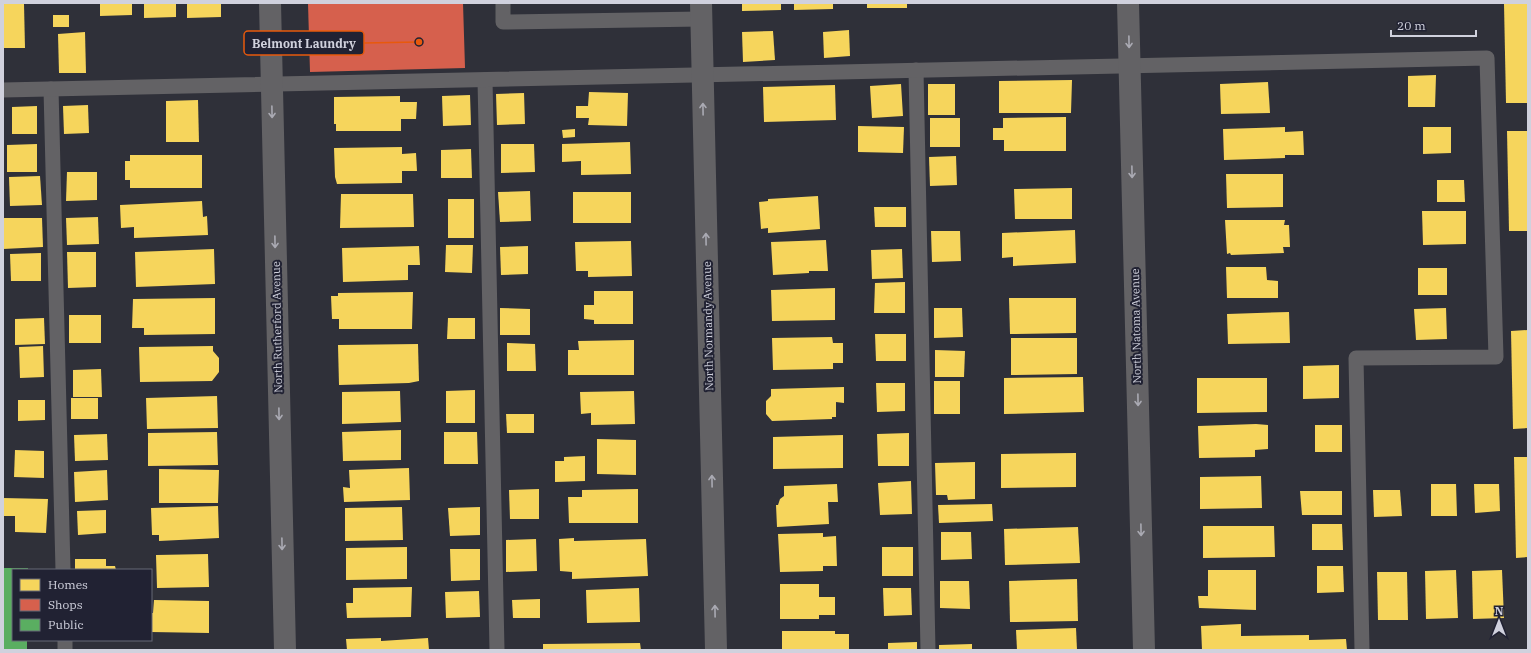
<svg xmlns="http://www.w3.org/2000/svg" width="1531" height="653" font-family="'IBM Plex Serif',serif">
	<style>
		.homes { fill: #f6d55c }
		.shops { fill: #d6604d }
		.public { fill: #5aae61 }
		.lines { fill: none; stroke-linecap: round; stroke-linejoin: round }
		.service { stroke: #636265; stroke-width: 15 }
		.minor { stroke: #636265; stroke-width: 22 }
		.oneway { stroke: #aaaab3 }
		.labels { text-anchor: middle; stroke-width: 4; stroke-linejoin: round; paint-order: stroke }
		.street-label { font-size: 11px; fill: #d0d1dd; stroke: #212233 }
		.leader { fill: none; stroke: #e8590c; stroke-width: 1.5 }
		.callout-dot { fill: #e8590c; stroke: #212233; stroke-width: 1.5 }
		.callout { fill: #212233; stroke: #e8590c; stroke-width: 1.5 }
		.callout-label { font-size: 12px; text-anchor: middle; font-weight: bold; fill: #d0d1dd }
	</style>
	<rect width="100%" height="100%" fill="#2f3039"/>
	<!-- homes -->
	<g class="homes">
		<path d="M100 3H132V15L100 16Z"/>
		<path d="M144 3H176V17L144 18Z"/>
		<path d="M187 3H221V17L187 18Z"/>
		<path d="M742 3H781V10L742 11Z"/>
		<path d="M794 3H833V9L794 10Z"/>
		<rect x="867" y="3" width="40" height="5"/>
		<path d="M1528 3V103H1506L1504 4Z"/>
		<path d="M3 4H24L25 48H3Z"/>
		<rect x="53" y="15" width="16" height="12"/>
		<path d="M849 30 850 56 824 58 823 32Z"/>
		<path d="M773 31 775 60 743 62 742 32Z"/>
		<path d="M85 32 86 73H59L58 34Z"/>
		<path d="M1436 75 1435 107H1408V76Z"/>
		<path d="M1072 80 1071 113H999V81Z"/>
		<path d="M1268 82 1270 113 1221 114 1220 84Z"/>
		<path d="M901 84 903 116 872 118 870 86Z"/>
		<rect x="928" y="84" width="27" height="31"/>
		<path d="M835 85 836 120 764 122 763 87Z"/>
		<path d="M589 92 628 93 627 126 588 125 589 118H576V106H588Z"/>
		<path d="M524 93 525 124 497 125 496 94Z"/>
		<path d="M470 95 471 125 443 126 442 96Z"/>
		<path d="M400 96V102H417L416 119H401V131H336V124H334V97Z"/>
		<path d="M198 100 199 142H166V101Z"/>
		<path d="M88 105 89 133 64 134 63 106Z"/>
		<path d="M37 106V134H12V107Z"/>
		<path d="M1066 117V151H1004V140H993V128H1003V118Z"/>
		<rect x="930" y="118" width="30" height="29"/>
		<path d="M858 126 904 127 903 153 858 152Z"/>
		<path d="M1285 127V132L1303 131 1304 155H1285V158L1224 160 1223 129Z"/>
		<path d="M1423 127H1451V153L1423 154Z"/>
		<path d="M575 129V137L563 138 562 130Z"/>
		<path d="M1507 131H1528V231H1509Z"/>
		<path d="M630 142 631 174 581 175V161L562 162V144Z"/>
		<path d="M37 144V172H7V145Z"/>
		<path d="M501 144H534L535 172 501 173Z"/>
		<path d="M402 147V154L416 153 417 171H402V183L337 184 335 177 334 148Z"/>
		<path d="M471 149 472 178H441V150Z"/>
		<path d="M130 155H202V188H130V180H125V161H130Z"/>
		<path d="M956 156 957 185 930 186 929 157Z"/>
		<path d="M67 172H97V200L66 201Z"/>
		<path d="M1226 174H1283V207L1227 208Z"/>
		<path d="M40 176 42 205 10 206 9 177Z"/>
		<path d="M1437 180H1464L1465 202H1437Z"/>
		<path d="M1072 188V219H1015L1014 189Z"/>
		<path d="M530 191 531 221 500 222 498 192Z"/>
		<rect x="573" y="192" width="58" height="31"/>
		<path d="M341 194H413L414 227 340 228Z"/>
		<path d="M818 196 820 229 768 233V228L761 229 759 202 768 201V199Z"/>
		<rect x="448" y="199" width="26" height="39"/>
		<path d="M202 201 203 217 207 216 208 235 134 238V227L121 228 120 205Z"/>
		<path d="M874 207H906V227H875Z"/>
		<path d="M1422 211H1466V244L1423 245Z"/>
		<path d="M98 217 99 244 67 245 66 218Z"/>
		<path d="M3 218H42L43 247 3 249Z"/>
		<path d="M1225 220H1285L1284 225H1289L1290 247H1283L1284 253 1231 255 1230 253 1227 254Z"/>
		<path d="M1075 230 1076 263 1013 266V257L1002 258V233Z"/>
		<path d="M931 231H960L961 261 932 262Z"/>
		<path d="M826 240 828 271H809V273L773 275 771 242Z"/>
		<path d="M631 241 632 276 588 277V271H576L575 242Z"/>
		<path d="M446 245H473L472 273 445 272Z"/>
		<path d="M419 246 420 265H408V280L343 282 342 248Z"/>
		<path d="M528 246V274L501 275 500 247Z"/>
		<path d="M214 249 215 284 136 287 135 252Z"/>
		<path d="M902 249 903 278 872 279 871 250Z"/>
		<path d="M67 252H96V287L68 288Z"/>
		<path d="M41 253V281H11L10 254Z"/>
		<path d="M1226 267H1266L1267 280 1278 281V298H1227Z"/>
		<rect x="1418" y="268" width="29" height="27"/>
		<path d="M905 282V313H874L875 283Z"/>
		<path d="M835 288V320L772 321 771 290Z"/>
		<path d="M594 291H633V324H594V320L584 319V305H594Z"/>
		<path d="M413 292 412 329H339V319H332L331 296H338V293Z"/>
		<path d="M215 298V334L144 335V328H132L133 299Z"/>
		<path d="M1009 298H1076V333L1010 334Z"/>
		<path d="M500 308 530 309V335H500Z"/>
		<path d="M934 308H962L963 337 934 338Z"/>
		<path d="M1446 308 1447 339 1416 340 1414 309Z"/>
		<path d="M1289 312 1290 343 1228 344 1227 314Z"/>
		<rect x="69" y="315" width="32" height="28"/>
		<path d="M44 318 45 344 15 345V319Z"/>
		<path d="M448 318H475V339H447Z"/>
		<path d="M1528 330V428L1513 429 1511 331Z"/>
		<path d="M875 334H906V361H876Z"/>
		<path d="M832 337 833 343H843V363H833V369L773 370 772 338Z"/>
		<path d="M1011 338H1077V374L1011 375Z"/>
		<path d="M634 340V375H568V350H579L578 341Z"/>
		<path d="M507 343 535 344 536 371H507Z"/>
		<path d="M418 344 419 381 409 383 339 385 338 345Z"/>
		<path d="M43 346 44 377 20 378 19 347Z"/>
		<path d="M213 346V351L219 358V372L212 381 140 382 139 347Z"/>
		<path d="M935 350 965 351 964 377H935Z"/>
		<path d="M1339 365V398L1303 399V366Z"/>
		<path d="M101 369 102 397H73V370Z"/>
		<path d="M1083 377 1084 412 1004 414V378Z"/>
		<path d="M1197 378H1267V412L1197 413Z"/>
		<rect x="934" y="381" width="26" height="33"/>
		<path d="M876 383H905V411L877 412Z"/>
		<path d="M844 387V403L836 402V417H832V419L772 421 766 414V401L771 396V389Z"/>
		<path d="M475 390V423H446V391Z"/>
		<path d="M400 391 401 422 342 424V392Z"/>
		<path d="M634 391 635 424 591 425V413L581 414 580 392Z"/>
		<path d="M217 396 218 428 147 429 146 398Z"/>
		<rect x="71" y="398" width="27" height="21"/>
		<path d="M18 400H45V420L18 421Z"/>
		<path d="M506 414H534V433H507Z"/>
		<path d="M1256 424 1268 425V449L1255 450V457L1199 458 1198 426Z"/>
		<rect x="1315" y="425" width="27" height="27"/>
		<path d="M401 430V460L343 461 342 432Z"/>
		<path d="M217 432 218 465 148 466V433Z"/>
		<path d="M444 432H477L478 464H444Z"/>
		<path d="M909 433V466H878L877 434Z"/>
		<path d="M107 434 108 460 75 461 74 435Z"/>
		<path d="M843 435V468L773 469V437Z"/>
		<path d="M597 439 636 440V475L597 474Z"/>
		<path d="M15 450 44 451V478L14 477Z"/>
		<path d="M1076 453V487L1001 488V454Z"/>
		<path d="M585 456V481L555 482V461H564V457Z"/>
		<path d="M1514 457H1528V557L1516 558Z"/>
		<path d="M975 462V499L948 500 947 495H936L935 463Z"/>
		<path d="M409 468 410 500 344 502 343 487 350 488 349 470Z"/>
		<path d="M159 469 219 470 218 503H159Z"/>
		<path d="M107 470 108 500 75 502 74 472Z"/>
		<path d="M1261 476 1262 508 1200 509V477Z"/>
		<path d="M911 481 912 514 880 515 878 483Z"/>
		<path d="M837 484 838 502H828L829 524 777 527 776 505H778L780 499 784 496V486Z"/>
		<path d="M1431 484H1456L1457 516H1431Z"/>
		<path d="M1474 484H1499L1500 511 1475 513Z"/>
		<path d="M539 489V519H510L509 490Z"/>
		<path d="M638 489V523H569L568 497H582V490Z"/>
		<path d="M1373 490H1400L1402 516 1374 517Z"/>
		<path d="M1300 491H1342V515H1302Z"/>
		<path d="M3 498 48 499 46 533 15 532V516H3Z"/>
		<path d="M992 504 993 521 939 523 938 505Z"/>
		<path d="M218 506 219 538 159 541V535H152L151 508Z"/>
		<path d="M402 507 403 540 345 541V508Z"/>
		<path d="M480 507V535L450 536 448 508Z"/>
		<path d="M106 510V533L78 535 77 511Z"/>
		<path d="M1312 524H1342L1343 550H1312Z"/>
		<path d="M1203 526H1274L1275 557 1203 558Z"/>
		<path d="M1078 527 1080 563 1005 565 1004 529Z"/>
		<path d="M941 532H971L972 559 941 560Z"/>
		<path d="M823 533V537L836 536 837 566H823V571L780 572 778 534Z"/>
		<path d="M574 538V541L646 539 648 576 572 579V572L560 571 559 539Z"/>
		<path d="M536 539 537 571 506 572V540Z"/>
		<path d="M407 547V579L346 580V548Z"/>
		<rect x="882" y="547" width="31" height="29"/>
		<path d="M450 549H480V580L451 581Z"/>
		<path d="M208 554 209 587 157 588 156 555Z"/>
		<path d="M75 559H106V566H115L116 570H75Z"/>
		<path d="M1317 566H1343L1344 592 1317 593Z"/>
		<path d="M1208 570H1256V610L1199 608 1198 596H1208Z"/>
		<path d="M1456 570 1458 618 1426 619 1425 571Z"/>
		<path d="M1502 570 1504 618 1473 619 1472 571Z"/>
		<path d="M1377 572H1407L1408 620H1378Z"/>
		<path d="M1077 579 1078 621 1010 622 1009 581Z"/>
		<path d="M940 581H969L970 609 940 608Z"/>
		<path d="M780 584H819V597H835V615H819V619H780Z"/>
		<path d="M412 587 411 617 347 618 346 603H353V588Z"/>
		<path d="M639 588 640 622 587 623 586 590Z"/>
		<path d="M883 588H911L912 615 884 616Z"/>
		<path d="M479 591 480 617 446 618 445 592Z"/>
		<path d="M540 599V618H513L512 600Z"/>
		<path d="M154 600 209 601V633L151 632V613H153Z"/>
		<path d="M1241 624V636L1309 635V640L1346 639 1347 650H1202L1201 626Z"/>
		<path d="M1076 628 1077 650H1017L1016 630Z"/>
		<path d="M782 631H835V634H849V650H782Z"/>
		<path d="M381 638V641L428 638 429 650H347L346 639Z"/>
		<path d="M917 642V650H888V643Z"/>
		<path d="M640 643 641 650H543V644Z"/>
		<path d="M972 644V650H939V645Z"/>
	</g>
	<!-- shops -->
	<path class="shops" d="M308 3H463L465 68 310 72Z"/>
	<!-- public -->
	<path class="public" d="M3 568H28V570H13V640H27V650H3Z"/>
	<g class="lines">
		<!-- service -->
		<g class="service">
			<path d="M503 3V22L701 19"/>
			<path d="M916 70 928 650"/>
			<path d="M485 80 497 650"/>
			<path d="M51 89 63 570"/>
			<path d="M3 90 1487 58 1496 357 1356 358 1362 650"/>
			<path d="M65 640V650"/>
		</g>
		<!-- minor -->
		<g class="minor">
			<path d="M270 3 285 650"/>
			<path d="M701 3 716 650"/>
			<path d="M1128 3 1144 650"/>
		</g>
	</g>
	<!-- one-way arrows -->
	<defs><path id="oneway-shaft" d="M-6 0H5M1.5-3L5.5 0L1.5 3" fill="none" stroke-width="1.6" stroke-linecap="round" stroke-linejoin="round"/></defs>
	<g class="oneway">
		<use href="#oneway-shaft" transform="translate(1129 42) rotate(89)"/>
		<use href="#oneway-shaft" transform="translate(703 109) rotate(-91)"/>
		<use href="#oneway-shaft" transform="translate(272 112) rotate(89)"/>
		<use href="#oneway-shaft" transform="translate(1132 172) rotate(89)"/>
		<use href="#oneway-shaft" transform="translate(706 239) rotate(-91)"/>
		<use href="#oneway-shaft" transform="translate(275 242) rotate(89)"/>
		<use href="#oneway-shaft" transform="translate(1138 400) rotate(89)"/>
		<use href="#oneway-shaft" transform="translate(279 414) rotate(89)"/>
		<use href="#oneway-shaft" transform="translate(712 481) rotate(-91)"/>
		<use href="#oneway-shaft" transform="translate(1141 530) rotate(89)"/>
		<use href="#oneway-shaft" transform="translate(282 544) rotate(89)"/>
		<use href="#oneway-shaft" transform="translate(715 611) rotate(-91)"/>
	</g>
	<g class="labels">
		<!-- street labels -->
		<g class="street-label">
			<text transform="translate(708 326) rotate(-91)" y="4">North Normandy Avenue</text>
			<text transform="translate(1136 326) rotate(-91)" y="4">North Natoma Avenue</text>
			<text transform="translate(277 327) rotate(-91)" y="4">North Rutherford Avenue</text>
		</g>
	</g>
	<!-- callouts -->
	<path class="leader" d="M419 42L364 43"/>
	<circle class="callout-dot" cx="419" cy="42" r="4"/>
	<rect class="callout" x="244" y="31" width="120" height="24" rx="4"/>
	<g class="callout-label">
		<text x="304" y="48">Belmont Laundry</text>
	</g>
	<!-- border -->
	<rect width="1531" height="653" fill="none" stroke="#d0d1dd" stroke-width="8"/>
	<!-- legend -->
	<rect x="12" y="569" width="140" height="72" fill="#212233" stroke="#676877"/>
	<rect x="20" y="579" width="20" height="12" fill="#f6d55c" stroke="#676877"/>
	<text x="48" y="589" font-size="12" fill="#d0d1dd">Homes</text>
	<rect x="20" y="599" width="20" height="12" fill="#d6604d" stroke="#676877"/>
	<text x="48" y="609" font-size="12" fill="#d0d1dd">Shops</text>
	<rect x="20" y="619" width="20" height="12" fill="#5aae61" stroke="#676877"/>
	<text x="48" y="629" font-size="12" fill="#d0d1dd">Public</text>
	<!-- north arrow -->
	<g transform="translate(1499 621)" stroke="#212233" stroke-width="3" paint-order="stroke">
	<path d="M0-3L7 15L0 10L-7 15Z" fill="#d0d1dd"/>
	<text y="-6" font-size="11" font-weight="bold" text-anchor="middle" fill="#d0d1dd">N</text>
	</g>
	<!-- scale -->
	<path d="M1391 30v6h85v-6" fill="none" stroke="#d0d1dd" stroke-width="2"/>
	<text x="1397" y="30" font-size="12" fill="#d0d1dd" stroke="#212233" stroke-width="3" paint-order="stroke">20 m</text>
</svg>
